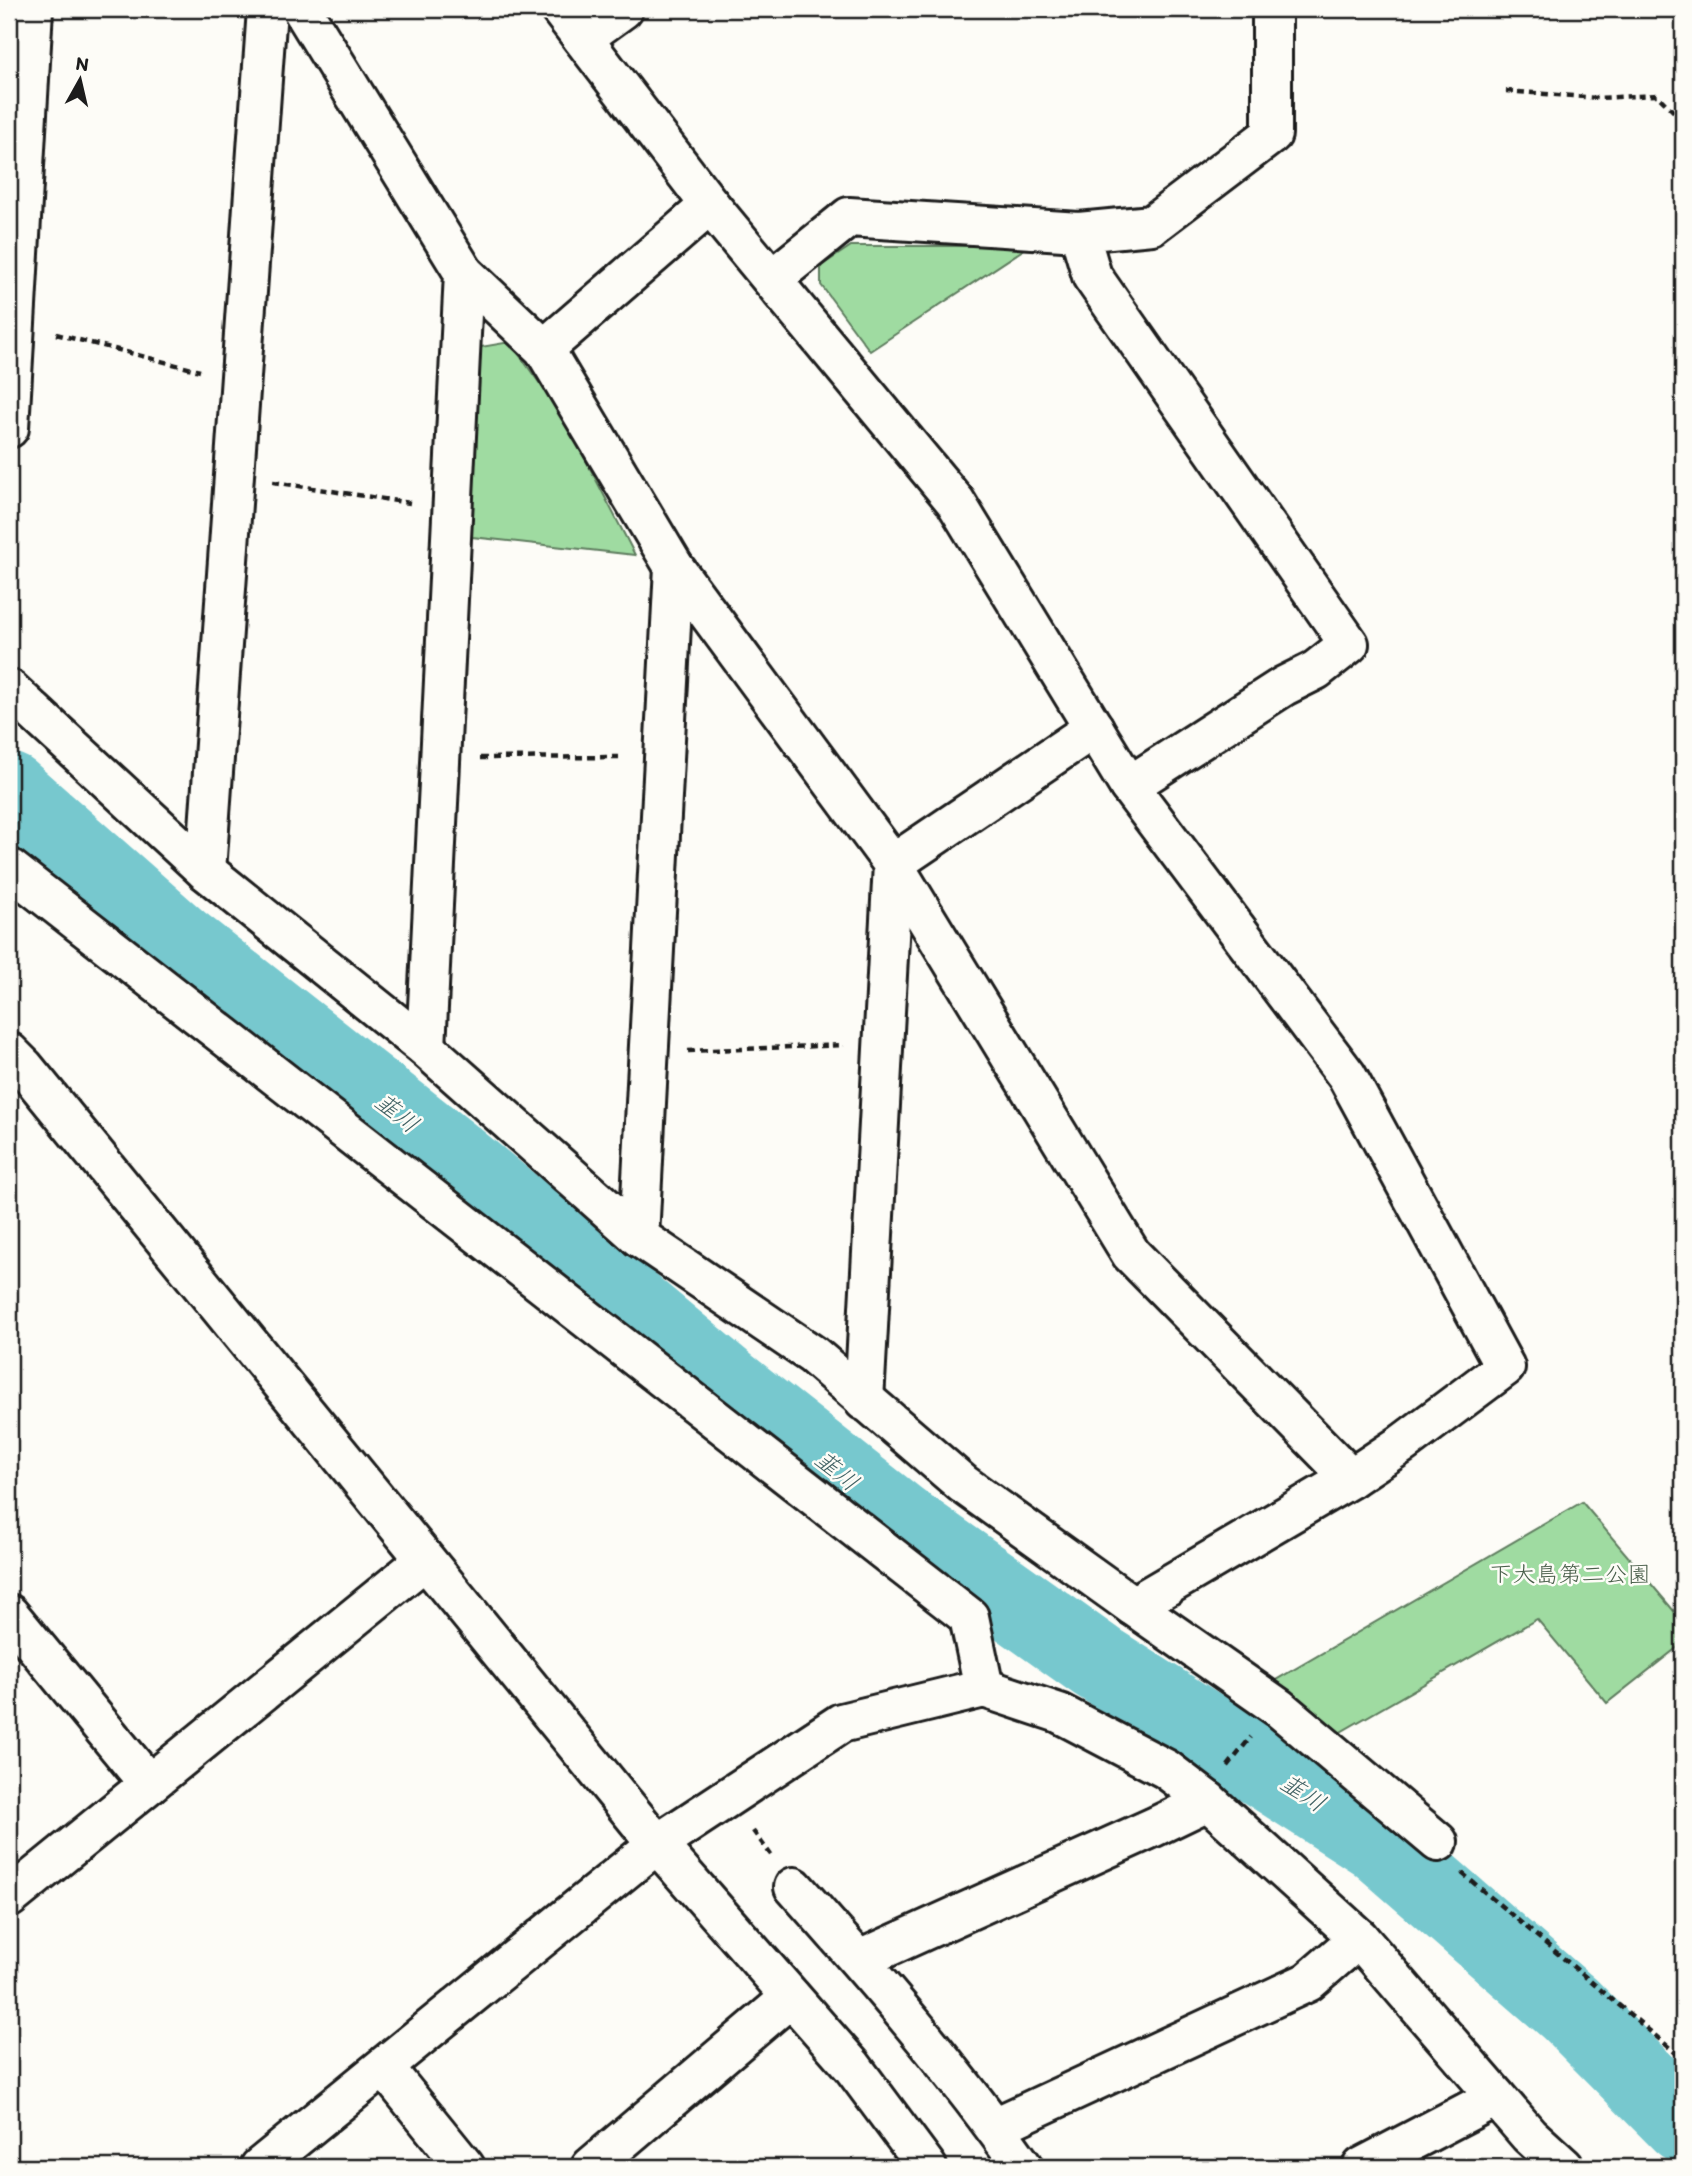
<svg xmlns="http://www.w3.org/2000/svg" width="1692" height="2176" font-family="Itim,'Klee One',sans-serif">
	<style>
		.green { fill: #9fdba1; stroke: #5e7c5e; stroke-width: 2 }
		.lines { fill: none; stroke-linecap: round; stroke-linejoin: round }
		.river { stroke: #77c8ce; stroke-width: 79 }
		.minor-casing { stroke: #1c1c1c; stroke-width: 44 }
		.path { stroke: #1c1c1c; stroke-width: 4.5; stroke-dasharray: 7 5; stroke-linecap: butt }
		.minor { stroke: #fdfcf7; stroke-width: 38 }
		.labels { text-anchor: middle; stroke-width: 5; stroke-linejoin: round; paint-order: stroke }
		.park-label { font-size: 23px; fill: #4a5f4b; stroke: #fdfcf7 }
		.water-label { font-size: 24px; font-style: italic; fill: #406163; stroke: #fdfcf7 }
	</style>
	<rect width="100%" height="100%" fill="#fdfcf7"/>
	<filter id="ink" filterUnits="userSpaceOnUse"><feTurbulence type="fractalNoise" baseFrequency=".0143" numOctaves="2"/><feDisplacementMap in="SourceGraphic" scale="14" xChannelSelector="R" yChannelSelector="G"/><feConvolveMatrix kernelMatrix="1 2 1 2 8 2 1 2 1" color-interpolation-filters="sRGB"/></filter>
	<g filter="url(#ink)">
		<!-- green -->
		<g class="green">
			<path d="M851 246H1029L870 351 821 285V266Z"/>
			<path d="M510 342 563 416 635 555 472 537 475 348Z"/>
			<path d="M1582 1502 1679 1617 1683 1643 1607 1703 1537 1619 1337 1734 1276 1680Z"/>
		</g>
		<g class="lines">
			<!-- river -->
			<path class="river" d="M9 792 180 943 455 1159 730 1388 900 1522 1097 1662 1377 1841 1570 2009 1683 2123"/>
			<!-- minor casing -->
			<g class="minor-casing">
				<g id="minor">
					<path d="M302 9 464 273 544 349 674 567 893 864 1131 1254 1351 1478"/>
					<path d="M583 38 623 9"/>
					<path d="M772 279 849 217 1079 232"/>
					<path d="M544 349 710 205"/>
					<path d="M9 428 33 9"/>
					<path d="M9 689 206 871 426 1048 639 1237 813 1355 963 1484 1133 1606 1351 1478 1402 1444 1505 1367 1347 1076 1129 786 955 501 710 205 560 9"/>
					<path d="M1129 786 1284 686 1316 670 1349 644 1092 276 1079 232 1152 225 1272 134V9"/>
					<path d="M9 868 969 1617 984 1688"/>
					<path d="M206 871 267 9"/>
					<path d="M426 1048 464 273"/>
					<path d="M9 1052 24 1067 657 1844 852 2066 927 2167"/>
					<path d="M639 1237 674 567"/>
					<path d="M864 1401 893 864 1094 728"/>
					<path d="M1133 1606 1279 1708 1438 1842"/>
					<path d="M9 1614 149 1784"/>
					<path d="M794 1887C874 1977 954 2069 1023 2167"/>
					<path d="M9 1898 425 1560"/>
					<path d="M859 1960 1154 1827 1208 1801"/>
					<path d="M384 2067 465 2167"/>
					<path d="M995 2127 1308 1982 1359 1938"/>
					<path d="M260 2167 657 1844 841 1723 984 1688 1059 1713 1166 1769 1208 1801 1359 1938 1529 2135 1564 2167"/>
					<path d="M591 2167 791 1997"/>
					<path d="M1362 2167 1496 2097"/>
				</g>
			</g>
			<!-- path -->
			<g class="path">
				<path d="M1506 91 1598 98 1657 95 1683 121"/>
				<path d="M56 334 200 371"/>
				<path d="M273 482 410 503"/>
				<path d="M480 758 621 757"/>
				<path d="M688 1051 844 1045"/>
				<path d="M1228 1766 1251 1737"/>
				<path d="M753 1831 771 1855"/>
				<path d="M1462 1873 1683 2059"/>
			</g>
			<!-- minor -->
			<use href="#minor" class="minor"/>
		</g>
	</g>
	<g class="labels">
		<!-- park labels -->
		<g class="park-label">
			<text x="1570" y="1582">下大島第二公園</text>
		</g>
		<!-- water labels -->
		<g class="water-label">
			<text transform="translate(397 1113) rotate(38)" y="8">韮川</text>
			<text transform="translate(837 1471) rotate(39)" y="8">韮川</text>
			<text transform="translate(1303 1793) rotate(33)" y="8">韮川</text>
		</g>
	</g>
	<!-- margin -->
	<rect width="1692" height="2176" fill="none" stroke="#fdfcf7" stroke-width="35"/>
	<rect x="18" y="18" width="1657" height="2141" fill="none" stroke="#1c1c1c" stroke-width="2.5" filter="url(#ink)"/>
	<!-- north arrow -->
	<g transform="translate(80 80) rotate(8)" stroke="#fdfcf7" stroke-width="5" paint-order="stroke">
	<path d="M0-5L12 26L0 18L-12 26Z" fill="#1c1c1c"/>
	<text y="-10" font-size="19" font-weight="bold" text-anchor="middle" fill="#1c1c1c">N</text>
	</g>
</svg>
